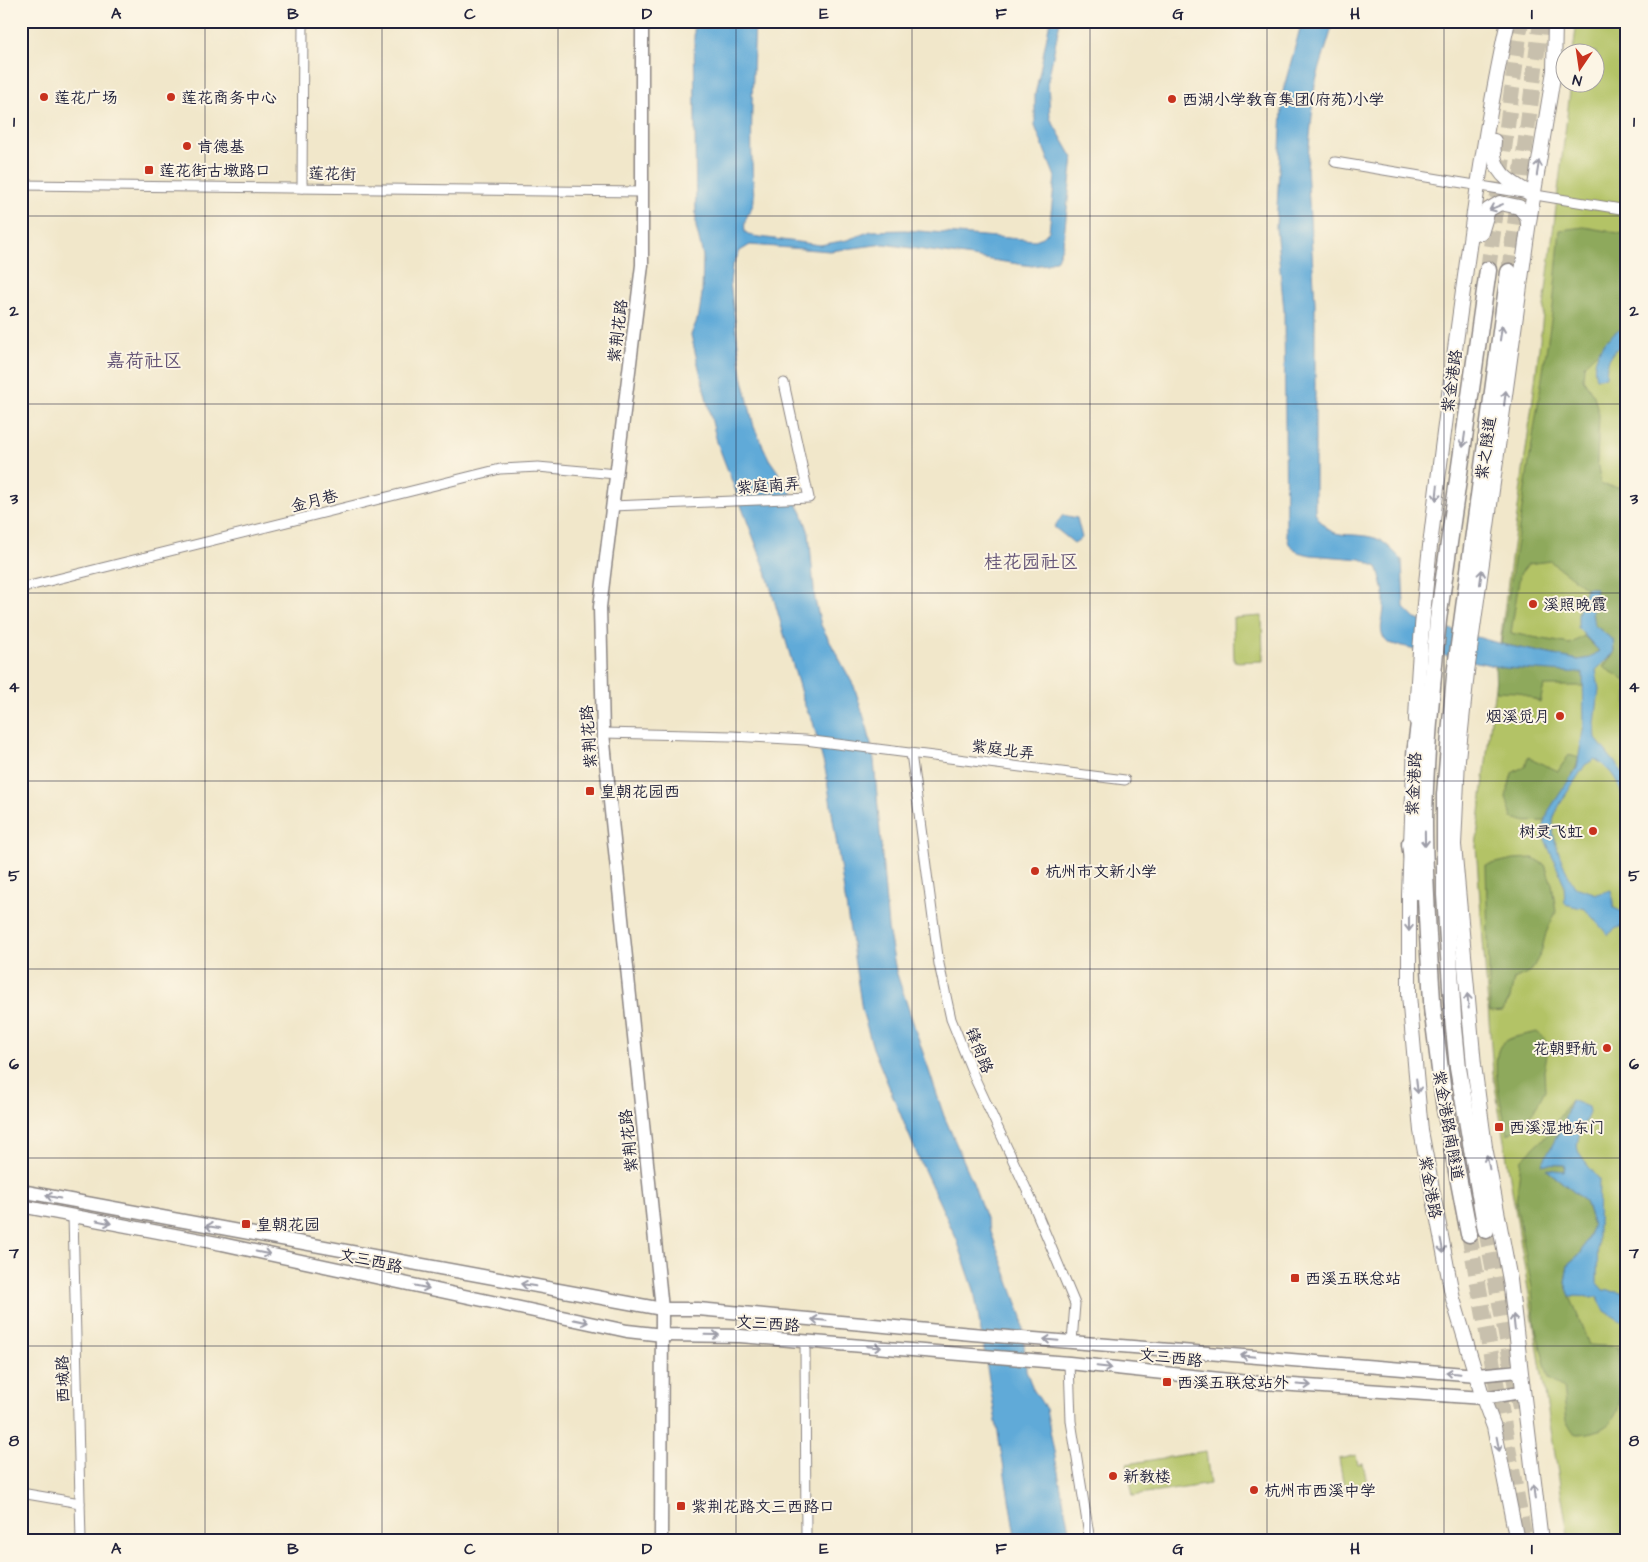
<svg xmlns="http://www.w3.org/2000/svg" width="1648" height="1562" font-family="'Architects Daughter','LXGW WenKai TC',sans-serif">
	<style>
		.green { fill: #b3c366; stroke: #6a7250 }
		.forest { fill: #8ea95b; stroke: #58664b }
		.water { fill: #61aad8; stroke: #42668a }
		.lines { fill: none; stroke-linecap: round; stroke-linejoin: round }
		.highway-tunnel { stroke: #c8c0ad; stroke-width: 16; stroke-dasharray: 16 8; stroke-linecap: butt }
		.street-casing { stroke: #8a8482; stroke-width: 11 }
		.secondary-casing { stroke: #8a8482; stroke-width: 15 }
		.primary-casing { stroke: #8a8482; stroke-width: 16 }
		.highway-casing { stroke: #8a8482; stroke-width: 19 }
		.street { stroke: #fff; stroke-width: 9 }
		.secondary { stroke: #fff; stroke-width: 12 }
		.primary { stroke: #fff; stroke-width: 14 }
		.highway { stroke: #fff; stroke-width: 16 }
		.oneway { stroke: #9c9ca7 }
		.grid { fill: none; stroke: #22223b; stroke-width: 1; stroke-opacity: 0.55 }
		.poi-dot { fill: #c8321e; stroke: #fcf5e5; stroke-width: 2 }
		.labels { text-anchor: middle; stroke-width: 4; stroke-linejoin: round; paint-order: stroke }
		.poi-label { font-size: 16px; fill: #22223b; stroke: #fcf5e5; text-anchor: start }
		.street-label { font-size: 16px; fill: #22223b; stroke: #fcf5e5 }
		.quarter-label { font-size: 19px; fill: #615174; stroke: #fcf5e5 }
		.neatline { fill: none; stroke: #22223b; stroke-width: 2 }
		.grid-label { font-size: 16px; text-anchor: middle; font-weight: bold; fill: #22223b }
	</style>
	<rect width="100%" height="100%" fill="#fcf5e5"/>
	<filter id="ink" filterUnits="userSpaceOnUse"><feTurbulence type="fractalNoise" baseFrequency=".02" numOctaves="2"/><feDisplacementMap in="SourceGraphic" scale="10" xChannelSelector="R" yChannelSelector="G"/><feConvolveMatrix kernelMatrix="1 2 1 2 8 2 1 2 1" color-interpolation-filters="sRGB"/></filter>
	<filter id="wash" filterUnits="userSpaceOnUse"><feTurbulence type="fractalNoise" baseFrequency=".0096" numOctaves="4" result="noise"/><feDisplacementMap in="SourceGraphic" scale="20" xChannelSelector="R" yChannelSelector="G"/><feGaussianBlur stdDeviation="1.12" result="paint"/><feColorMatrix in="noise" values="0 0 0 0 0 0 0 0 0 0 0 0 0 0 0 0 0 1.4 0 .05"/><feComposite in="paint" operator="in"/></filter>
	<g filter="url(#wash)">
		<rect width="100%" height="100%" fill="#f1e7ca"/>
		<!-- green -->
		<g class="green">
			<path d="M1577 21H1627V1541H1569L1493 1073 1476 846 1503 619 1533 398 1571 83 1596 82V52H1573Z"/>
			<path d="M1262 616 1263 661 1234 662 1233 618Z"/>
			<path d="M1206 1451 1210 1484 1133 1496 1127 1464Z"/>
			<path d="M1356 1455 1358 1464 1363 1463 1368 1488 1345 1492 1339 1459Z"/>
		</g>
		<!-- forest -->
		<g class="forest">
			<path d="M1584 227 1624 234 1627 238V339L1597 352 1584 365 1583 379 1594 396 1599 414 1597 461 1601 485 1627 488V681L1603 667 1614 653 1613 640 1594 625 1592 613 1595 588H1586L1550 561 1528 564 1520 574 1511 633 1570 644 1584 636 1599 651 1590 658 1578 660 1501 644 1553 307 1560 230Z"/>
			<path d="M1495 666 1583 673 1585 686H1544L1540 702 1518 692 1496 691Z"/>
			<path d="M1569 755 1579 758C1574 781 1553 798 1545 821L1527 822 1512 818 1506 797 1512 773 1525 766 1528 757 1558 771Z"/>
			<path d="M1533 858 1545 865 1552 884 1556 912 1546 933 1541 953 1531 971 1514 979 1510 998 1503 1011 1490 1012 1486 865 1514 859Z"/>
			<path d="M1537 1032 1549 1043 1544 1071 1545 1090 1535 1109 1524 1122 1508 1135C1504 1116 1486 1054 1504 1042 1512 1036 1527 1035 1537 1032Z"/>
			<path d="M1571 1100 1562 1127 1543 1164 1565 1165 1564 1171 1547 1170 1585 1201 1593 1226 1581 1253 1568 1264 1565 1283 1589 1345 1619 1347C1621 1388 1631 1434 1575 1434L1567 1423 1563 1388 1549 1379 1535 1326 1532 1288 1516 1203 1521 1160 1546 1136Z"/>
		</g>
		<!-- water -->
		<g class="water">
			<path d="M694 21H755C753 80 749 139 754 197 755 210 742 215 745 232L752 236 820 245 847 240 871 231 905 230 1035 240 1043 237 1049 231 1055 177 1035 126V95L1050 21H1060L1048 81 1050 118 1073 158 1063 244 1057 259 1047 264 1032 266 884 244 830 251 750 245 740 251 732 267 730 283 742 375 754 427 769 459 785 482 802 513 809 533 815 600 821 625 854 686 868 730 874 760 888 928 896 971 944 1116 972 1180 1022 1317 1026 1370 1033 1389 1046 1409 1071 1541H1016L974 1290 957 1240 919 1159 873 1048 862 1010 826 773 813 722 804 704 765 568 717 442 691 335 699 315 702 294 703 256 696 227Z"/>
			<path d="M1302 21H1334L1315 84 1307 168 1315 302V512C1331 544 1346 530 1375 538 1385 541 1395 553 1402 560L1404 608 1415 619 1501 644 1578 660 1590 658 1599 651 1578 628V614L1586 588H1596L1592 613 1594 625 1613 640 1614 653 1596 670 1599 689 1595 724 1596 739 1624 774 1627 805 1624 806C1621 784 1613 771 1595 759L1585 765C1577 779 1555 807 1553 822 1551 839 1566 873 1575 887L1597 894 1611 890 1614 908 1627 914V924L1615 929 1608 935 1585 909 1565 904 1564 884 1542 832 1549 810 1577 768 1584 724 1583 673 1505 668 1388 643C1376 632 1384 621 1384 606 1385 593 1382 580 1377 567L1361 559 1311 555 1297 552 1289 544 1286 532 1284 310 1276 228 1283 91Z"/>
			<path d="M1618 330 1627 333V340C1612 351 1606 359 1606 377L1596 378C1590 359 1603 341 1618 330Z"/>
			<path d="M1063 515 1077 518 1082 538 1074 543 1054 527Z"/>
			<path d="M1571 1100 1588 1107 1589 1112C1572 1152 1572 1146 1599 1179L1597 1283 1603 1290 1623 1293 1627 1270V1325L1605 1311 1597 1297 1570 1296 1565 1283 1568 1264 1581 1253 1593 1226 1585 1201 1546 1169 1564 1171 1565 1165 1542 1164 1562 1127Z"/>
		</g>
	</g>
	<g filter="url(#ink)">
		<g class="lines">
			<!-- highway-tunnel -->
			<g class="highway-tunnel">
				<path d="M1488 270 1521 21"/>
				<path d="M1509 272 1541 21"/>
				<path d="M1486 1230 1520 1408"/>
				<path d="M1469 1234 1525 1541"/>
			</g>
			<!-- street casing -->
			<g class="street-casing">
				<g id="street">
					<path d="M1335 162 1627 210"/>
					<path d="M21 185 643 192"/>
					<path d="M302 188 303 21"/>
					<path d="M612 506 809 498 784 383"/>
					<path d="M21 588 500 469 538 467 616 474"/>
					<path d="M603 733 732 736 805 740 1125 780"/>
					<path d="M911 753 939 964 951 1019 976 1081 1031 1199 1075 1304 1072 1342"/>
					<path d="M73 1216 81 1541"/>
					<path d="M805 1342 806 1541"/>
					<path d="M1069 1363 1071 1421 1090 1541"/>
					<path d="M21 1493 80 1503"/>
				</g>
			</g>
			<!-- secondary casing -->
			<g class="secondary-casing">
				<g id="secondary">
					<path d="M642 21V265L600 607 603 733 662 1309 661 1541"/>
					<path d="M21 1191 662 1309H698L972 1334 1477 1375 1519 1371"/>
					<path d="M21 1206 222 1244 627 1331 663 1335 740 1336 1069 1363 1248 1382 1483 1398 1521 1392"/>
				</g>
			</g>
			<!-- primary casing -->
			<g class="primary-casing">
				<g id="primary">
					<path d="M1494 141C1490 172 1509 182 1533 195"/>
					<path d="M1481 233 1488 210 1500 203 1519 207 1527 216 1528 224"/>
					<path d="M1416 720C1421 596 1439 472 1455 349 1470 240 1484 129 1508 21"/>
					<path d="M1415 744 1409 894V995L1421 1131 1453 1299 1483 1398 1494 1427 1517 1541"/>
					<path d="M1541 1541 1510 1280 1485 1147 1474 1065 1454 845 1458 759 1467 672 1528 228 1554 71 1555 21"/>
				</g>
			</g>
			<!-- highway casing -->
			<g class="highway-casing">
				<g id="highway">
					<path d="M1415 755 1421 708"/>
					<path d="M1410 844 1417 891"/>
					<path d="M1432 1007 1445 1109 1469 1234"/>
					<path d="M1433 1016C1429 952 1424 887 1424 822 1425 755 1432 687 1438 620L1488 270"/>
					<path d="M1486 1230 1458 1068 1453 1017 1445 895V795L1455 675 1509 272"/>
				</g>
			</g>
			<!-- street -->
			<use href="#street" class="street"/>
			<!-- secondary -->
			<use href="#secondary" class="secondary"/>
			<!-- primary -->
			<use href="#primary" class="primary"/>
			<!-- highway -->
			<use href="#highway" class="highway"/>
		</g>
		<!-- one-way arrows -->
		<defs><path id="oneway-shaft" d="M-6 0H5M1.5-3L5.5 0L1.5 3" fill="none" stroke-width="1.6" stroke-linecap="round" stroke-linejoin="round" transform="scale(1.25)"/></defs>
		<g class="oneway">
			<use href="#oneway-shaft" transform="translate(1538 168) rotate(-81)"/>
			<use href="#oneway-shaft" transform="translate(1496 207) rotate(157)"/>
			<use href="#oneway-shaft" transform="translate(1501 333) rotate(-82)"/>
			<use href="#oneway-shaft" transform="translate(1505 398) rotate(-83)"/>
			<use href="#oneway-shaft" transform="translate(1464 440) rotate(98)"/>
			<use href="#oneway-shaft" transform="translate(1437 493) rotate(96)"/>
			<use href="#oneway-shaft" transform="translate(1481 577) rotate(-82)"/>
			<use href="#oneway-shaft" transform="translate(1425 839) rotate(89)"/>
			<use href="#oneway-shaft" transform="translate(1409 924) rotate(90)"/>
			<use href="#oneway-shaft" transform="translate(1468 1001) rotate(-95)"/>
			<use href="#oneway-shaft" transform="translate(1417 1086) rotate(84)"/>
			<use href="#oneway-shaft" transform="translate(1488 1162) rotate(-101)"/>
			<use href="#oneway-shaft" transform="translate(53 1197) rotate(-169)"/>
			<use href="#oneway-shaft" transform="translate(104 1222) rotate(11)"/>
			<use href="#oneway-shaft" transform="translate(213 1227) rotate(-170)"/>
			<use href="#oneway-shaft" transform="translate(1442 1246) rotate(79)"/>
			<use href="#oneway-shaft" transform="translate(263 1253) rotate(12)"/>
			<use href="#oneway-shaft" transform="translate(528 1285) rotate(-170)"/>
			<use href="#oneway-shaft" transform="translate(422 1287) rotate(12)"/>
			<use href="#oneway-shaft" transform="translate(819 1320) rotate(-175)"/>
			<use href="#oneway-shaft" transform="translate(581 1321) rotate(12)"/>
			<use href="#oneway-shaft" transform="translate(1514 1322) rotate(-96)"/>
			<use href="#oneway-shaft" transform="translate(712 1335) rotate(1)"/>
			<use href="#oneway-shaft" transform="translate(1051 1340) rotate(-175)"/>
			<use href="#oneway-shaft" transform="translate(874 1347) rotate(5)"/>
			<use href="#oneway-shaft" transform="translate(1248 1356) rotate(-175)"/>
			<use href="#oneway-shaft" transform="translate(1104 1367) rotate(6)"/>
			<use href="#oneway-shaft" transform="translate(1453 1373) rotate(-175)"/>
			<use href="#oneway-shaft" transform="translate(1304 1385) rotate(4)"/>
			<use href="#oneway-shaft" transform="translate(1498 1444) rotate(79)"/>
			<use href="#oneway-shaft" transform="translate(1534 1492) rotate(-97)"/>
		</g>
	</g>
	<!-- grid -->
	<path class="grid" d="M205 21V1541M382 21V1541M558 21V1541M736 21V1541M912 21V1541M1090 21V1541M1267 21V1541M1444 21V1541M21 216H1627M21 404H1627M21 593H1627M21 781H1627M21 969H1627M21 1158H1627M21 1346H1627"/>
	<!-- markers -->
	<g class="poi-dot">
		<circle cx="44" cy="97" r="5"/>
		<circle cx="171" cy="97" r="5"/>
		<circle cx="1172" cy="99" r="5"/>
		<circle cx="187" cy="146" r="5"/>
		<rect x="144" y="165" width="10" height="10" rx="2.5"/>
		<circle cx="1533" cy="604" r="5"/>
		<circle cx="1560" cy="716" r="5"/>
		<rect x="585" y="786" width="10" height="10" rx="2.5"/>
		<circle cx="1593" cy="831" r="5"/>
		<circle cx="1035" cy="871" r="5"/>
		<circle cx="1607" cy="1048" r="5"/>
		<rect x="1494" y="1122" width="10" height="10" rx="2.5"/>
		<rect x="241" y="1219" width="10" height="10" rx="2.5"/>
		<rect x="1290" y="1273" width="10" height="10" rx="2.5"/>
		<rect x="1162" y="1377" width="10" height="10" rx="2.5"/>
		<circle cx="1113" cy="1476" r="5"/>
		<circle cx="1254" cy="1490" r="5"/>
		<rect x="676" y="1501" width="10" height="10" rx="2.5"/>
	</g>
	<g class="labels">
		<!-- poi labels -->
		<g class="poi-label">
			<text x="54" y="103">莲花广场</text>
			<text x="181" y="103">莲花商务中心</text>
			<text x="1182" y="105">西湖小学教育集团(府苑)小学</text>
			<text x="197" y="152">肯德基</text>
			<text x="159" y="176">莲花街古墩路口</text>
			<text x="1543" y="610">溪照晚霞</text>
			<text x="1550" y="722" text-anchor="end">烟溪觅月</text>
			<text x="600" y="797">皇朝花园西</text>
			<text x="1583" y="837" text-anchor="end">树灵飞虹</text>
			<text x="1045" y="877">杭州市文新小学</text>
			<text x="1597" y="1054" text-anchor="end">花朝野航</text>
			<text x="1509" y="1133">西溪湿地东门</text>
			<text x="256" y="1230">皇朝花园</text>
			<text x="1305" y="1284">西溪五联总站</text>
			<text x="1177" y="1388">西溪五联总站外</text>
			<text x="1123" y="1482">新教楼</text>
			<text x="1264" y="1496">杭州市西溪中学</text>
			<text x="691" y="1512">紫荆花路文三西路口</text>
		</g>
		<!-- street labels -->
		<g class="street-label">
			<text transform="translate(332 173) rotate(1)" y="6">莲花街</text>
			<text transform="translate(617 331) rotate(-83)" y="6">紫荆花路</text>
			<text transform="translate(1451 381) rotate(-82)" y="6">紫金港路</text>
			<text transform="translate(1485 448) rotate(-82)" y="6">紫之隧道</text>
			<text transform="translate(768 485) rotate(-4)" y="6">紫庭南弄</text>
			<text transform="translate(314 500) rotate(-14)" y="6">金月巷</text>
			<text transform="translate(588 737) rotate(-94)" y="6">紫荆花路</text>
			<text transform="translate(1003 749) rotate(7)" y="6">紫庭北弄</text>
			<text transform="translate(1413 784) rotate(-87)" y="6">紫金港路</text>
			<text transform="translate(980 1050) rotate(68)" y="6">锋尚路</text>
			<text transform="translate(1449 1125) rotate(80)" y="6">紫金港路南隧道</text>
			<text transform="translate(628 1141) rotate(-96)" y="6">紫荆花路</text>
			<text transform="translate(1431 1187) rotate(80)" y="6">紫金港路</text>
			<text transform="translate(371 1260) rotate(12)" y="6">文三西路</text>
			<text transform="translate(768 1323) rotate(4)" y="6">文三西路</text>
			<text transform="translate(1171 1357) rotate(6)" y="6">文三西路</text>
			<text transform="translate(62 1379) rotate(-91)" y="6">西城路</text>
		</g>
		<!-- quarter labels -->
		<g class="quarter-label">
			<text x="144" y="367">嘉荷社区</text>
			<text x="1031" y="568">桂花园社区</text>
		</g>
	</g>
	<!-- margin -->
	<rect width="1648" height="1562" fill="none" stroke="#fcf5e5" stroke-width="55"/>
	<!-- north arrow -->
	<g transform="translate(1580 68) rotate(193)"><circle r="24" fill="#fcf5e5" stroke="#a5a1a1"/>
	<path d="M0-4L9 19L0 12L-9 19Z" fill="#c8321e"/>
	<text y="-8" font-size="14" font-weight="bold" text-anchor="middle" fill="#22223b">N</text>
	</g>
	<rect x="28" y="28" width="1592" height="1506" class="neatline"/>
	<g class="grid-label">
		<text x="116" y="19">A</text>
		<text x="293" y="19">B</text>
		<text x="470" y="19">C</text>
		<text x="647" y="19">D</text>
		<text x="824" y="19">E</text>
		<text x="1001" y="19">F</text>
		<text x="1178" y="19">G</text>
		<text x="1355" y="19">H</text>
		<text x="1532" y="19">I</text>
		<text x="14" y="127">1</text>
		<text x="1634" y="127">1</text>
		<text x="14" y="316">2</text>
		<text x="1634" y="316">2</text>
		<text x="14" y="504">3</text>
		<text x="1634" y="504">3</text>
		<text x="14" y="692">4</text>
		<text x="1634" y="692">4</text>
		<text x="14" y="881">5</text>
		<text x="1634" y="881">5</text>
		<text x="14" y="1069">6</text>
		<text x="1634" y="1069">6</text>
		<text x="14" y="1258">7</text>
		<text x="1634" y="1258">7</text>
		<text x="14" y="1446">8</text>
		<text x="1634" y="1446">8</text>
		<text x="116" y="1554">A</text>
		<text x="293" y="1554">B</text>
		<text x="470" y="1554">C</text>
		<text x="647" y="1554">D</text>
		<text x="824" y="1554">E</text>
		<text x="1001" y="1554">F</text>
		<text x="1178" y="1554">G</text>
		<text x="1355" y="1554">H</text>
		<text x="1532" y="1554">I</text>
	</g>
</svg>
